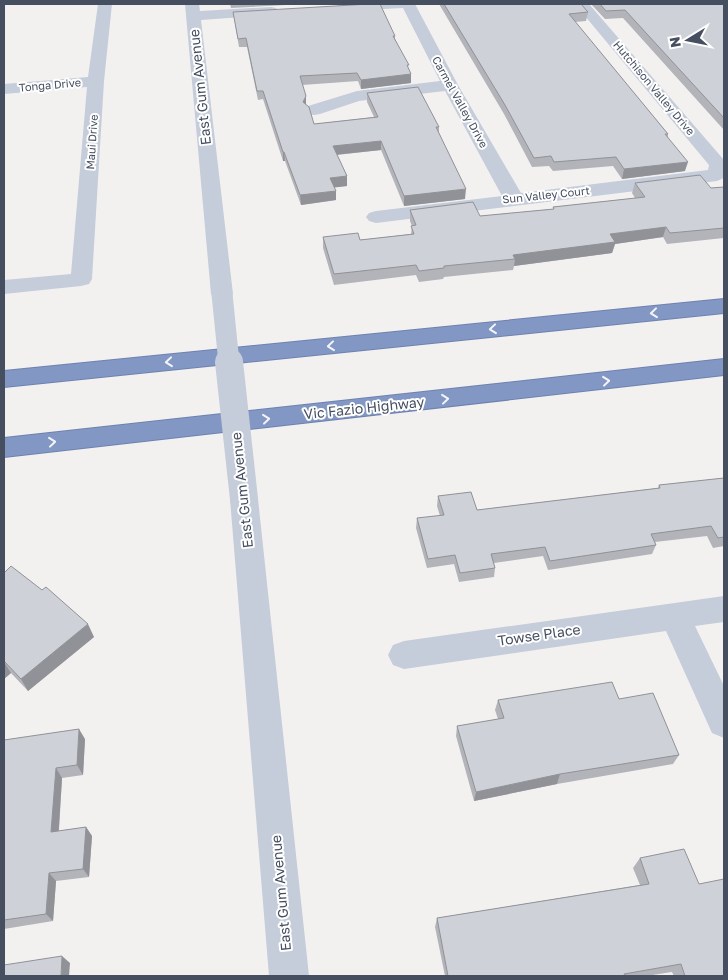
<svg xmlns="http://www.w3.org/2000/svg" width="728" height="980" font-family="'Golos Text',sans-serif">
	<style>
		.lines { fill: none; stroke-linecap: round; stroke-linejoin: round }
		.highway-casing { stroke: #6e82b0; stroke-width: 2 }
		.minor { fill: #c5ccda; fill-rule: evenodd }
		.highway { fill: #8397c4; fill-rule: evenodd }
		.minor-bridge-far1 { stroke: #c5ccda; stroke-width: 21 }
		.minor-bridge { stroke: #c5ccda; stroke-width: 28 }
		.wall { fill: #b2b4ba }
		.shaded-wall { fill: #919297 }
		.building { fill: #cfd1d8; stroke: #919297 }
		.oneway { stroke: #f3f5f9 }
		.labels { text-anchor: middle; stroke-width: 4; stroke-linejoin: round; paint-order: stroke }
		.far-street-label { font-size: 11px; fill: #464f60; stroke: #fff }
		.street-label { font-size: 14px; fill: #464f60; stroke: #fff }
	</style>
	<rect width="100%" height="100%" fill="#f3f1f0"/>
	<g class="lines">
		<!-- highway casing -->
		<g class="highway-casing">
			<g id="highway">
				<path d="M724 299V313L4 387V371Z"/>
				<path d="M724 359V375L4 457V438Z"/>
			</g>
		</g>
		<!-- minor -->
		<g class="minor">
			<path d="M98 4H112L104 81 92 279 89 284 81 286 4 294V280L71 274 87 87 4 94V84L88 77Z"/>
			<path d="M185 4H199L200 11 271 7 276 8 278 11 276 14 271 15 201 20 233 294 230 299 222 301 214 299 211 294Z"/>
			<path d="M339 4H415L458 85 521 193 708 170 709 165 575 4H589L724 160V178L717 181 376 223 369 221 366 217 369 213 376 211 502 196 445 91 359 101 320 114 314 115 308 114 305 110 308 106 357 91 440 81 403 8 343 11 338 10 336 7Z"/>
			<path d="M244 488 254 492 258 499 309 976H269L230 499 234 492Z"/>
			<path d="M724 596V622L695 626 724 686V738L712 733 666 631 404 669 393 665 388 655 393 645 404 641Z"/>
		</g>
		<!-- highway -->
		<use href="#highway" class="highway"/>
		<!-- minor-bridge-far1 -->
		<path class="minor-bridge-far1" d="M222 294 229 363"/>
		<!-- minor-bridge -->
		<path class="minor-bridge" d="M229 362 244 499"/>
	</g>
	<!-- wall -->
	<g class="wall">
		<path d="M230 4H304L231 8Z"/>
		<path d="M439 4H581L588 12 586 21 575 22 668 134V137L685 171 622 179 613 166 553 171 549 166 532 167 504 114Z"/>
		<path d="M591 4H724V130L623 18 605 19Z"/>
		<path d="M233 12 395 36V39L409 70 411 83 361 89 358 81 302 85 306 96V105L314 124 374 117 367 102V93L439 127V133L465 199 404 206 381 150 337 155 347 176V186L334 187 336 200 301 205 285 161H283L263 99 258 100 247 47H239Z"/>
		<path d="M635 183 711 188 724 187V238L667 244 663 237 615 244 612 253 514 266 513 270 444 277 443 279 419 282 416 275 334 285 323 248V237L360 240 411 234 412 226 410 221V210L480 216 553 209V207L635 198 632 193Z"/>
		<path d="M724 478V546L713 548 707 536 655 542 656 545 652 554 548 570 543 556 494 563 495 568 494 577 459 582 454 564 427 568 416 528 417 518 440 516 437 506 438 496 477 510 658 488 659 485Z"/>
		<path d="M4 573 94 637 28 691 11 673 4 679Z"/>
		<path d="M619 699 679 755 673 764 557 784 474 801 456 736 457 726 498 719 495 710 498 700Z"/>
		<path d="M85 739 83 775 62 778 59 831 86 827 92 836 89 877 56 881 53 921 4 929V740Z"/>
		<path d="M640 858 724 976H674L672 972 646 976H445L435 927 437 918 640 885 633 868Z"/>
	</g>
	<!-- shaded-wall -->
	<g class="shaded-wall">
		<path d="M411 74V83L361 89V80Z"/>
		<path d="M306 96V105L303 102Z"/>
		<path d="M381 141V150L333 155V146Z"/>
		<path d="M283 152H284L285 161H283Z"/>
		<path d="M688 162 685 171 622 179 624 169Z"/>
		<path d="M347 176V186L331 188 330 178Z"/>
		<path d="M466 189 465 199 404 206V196Z"/>
		<path d="M336 191V200L301 205 300 195Z"/>
		<path d="M666 227 663 237 615 244 612 253 514 266 515 259 513 255 610 234Z"/>
		<path d="M88 624 94 637 28 691 21 679Z"/>
		<path d="M4 662 11 673 4 679Z"/>
		<path d="M79 729 85 739 83 775 77 765Z"/>
		<path d="M56 768 62 778 58 840 51 832Z"/>
		<path d="M560 774 557 784 474 801 476 792Z"/>
		<path d="M86 827 92 836 89 877 83 869Z"/>
		<path d="M49 873 56 881 53 921 46 914Z"/>
		<path d="M62 956 70 963 69 976H61Z"/>
	</g>
	<!-- building -->
	<g class="building">
		<path d="M369 4H380L395 36H393L409 65H407L411 74 361 80 357 73 300 76 306 96 303 102 309 107 314 124 378 117 367 93 418 87 439 127H436L466 189 404 196 381 141 333 146 347 176 330 178 336 191 300 195 284 152H283L263 91H257L246 38 238 39 233 12Z"/>
		<path d="M444 4H581L588 12 569 14 668 134H665L688 162 624 169 616 157 554 162 551 156 534 158 505 105Z"/>
		<path d="M600 4H724V118L625 10 606 11Z"/>
		<path d="M700 175 711 188 724 187V228L670 233 666 227 610 234 615 242 513 255 515 259 444 266V268L419 271 416 265 334 274 323 237 358 233 360 240 414 234 411 226 416 225 410 210 473 202 480 216 554 209 553 207 645 197 635 183Z"/>
		<path d="M724 478V537L718 538 711 526 651 534 656 545 550 561 545 547 491 554 495 568 460 573 455 555 428 559 417 518 444 515 438 496 471 492 477 510 660 488 659 485Z"/>
		<path d="M11 566 42 590 46 587 88 624 21 679 4 661V573Z"/>
		<path d="M612 682 619 699 653 693 679 755 560 774 476 792 457 726 504 718 498 700Z"/>
		<path d="M79 729 77 765 56 768 51 832 86 827 83 869 49 873 46 914 4 920V740Z"/>
		<path d="M684 849 699 884 724 879V976H685L681 964 624 974 625 976H448L437 918 649 884 640 858Z"/>
		<path d="M62 956 61 976H4V965Z"/>
	</g>
	<!-- one-way arrows -->
	<defs><path id="oneway-chevron" d="M-2-3.5L2.5 0L-2 3.5" fill="none" stroke-width="1.6" stroke-linecap="round" stroke-linejoin="round" transform="scale(1.25)"/></defs>
	<g class="oneway">
		<use href="#oneway-chevron" transform="translate(654 313) rotate(174)"/>
		<use href="#oneway-chevron" transform="translate(493 329) rotate(174)"/>
		<use href="#oneway-chevron" transform="translate(331 346) rotate(174)"/>
		<use href="#oneway-chevron" transform="translate(169 362) rotate(174)"/>
		<use href="#oneway-chevron" transform="translate(606 381) rotate(-6)"/>
		<use href="#oneway-chevron" transform="translate(445 399) rotate(-6)"/>
		<use href="#oneway-chevron" transform="translate(266 419) rotate(-6)"/>
		<use href="#oneway-chevron" transform="translate(52 442) rotate(-6)"/>
	</g>
	<g class="labels">
		<!-- far-street labels -->
		<g class="far-street-label">
			<text transform="translate(50 85) rotate(-5)" y="4">Tonga Drive</text>
			<text transform="translate(654 88) rotate(50)" y="4">Hutchison Valley Drive</text>
			<text transform="translate(460 102) rotate(61)" y="4">Carmel Valley Drive</text>
			<text transform="translate(92 142) rotate(-86)" y="4">Maui Drive</text>
			<text transform="translate(546 195) rotate(-6)" y="4">Sun Valley Court</text>
		</g>
		<!-- street labels -->
		<g class="street-label">
			<text transform="translate(200 87) rotate(-96)" y="5">East Gum Avenue</text>
			<text transform="translate(364 408) rotate(-6)" y="5">Vic Fazio Highway</text>
			<text transform="translate(242 490) rotate(-96)" y="5">East Gum Avenue</text>
			<text transform="translate(539 635) rotate(-8)" y="5">Towse Place</text>
			<text transform="translate(281 893) rotate(-95)" y="5">East Gum Avenue</text>
		</g>
	</g>
	<!-- border -->
	<rect width="728" height="980" fill="none" stroke="#464f60" stroke-width="10"/>
	<!-- north arrow -->
	<g transform="translate(688 40) rotate(260)" stroke="#ffffff" stroke-width="4" paint-order="stroke">
	<path d="M0-4L9 19L0 12L-9 19Z" fill="#464f60"/>
	<text y="-8" font-size="14" font-weight="bold" text-anchor="middle" fill="#464f60">N</text>
	</g>
</svg>
